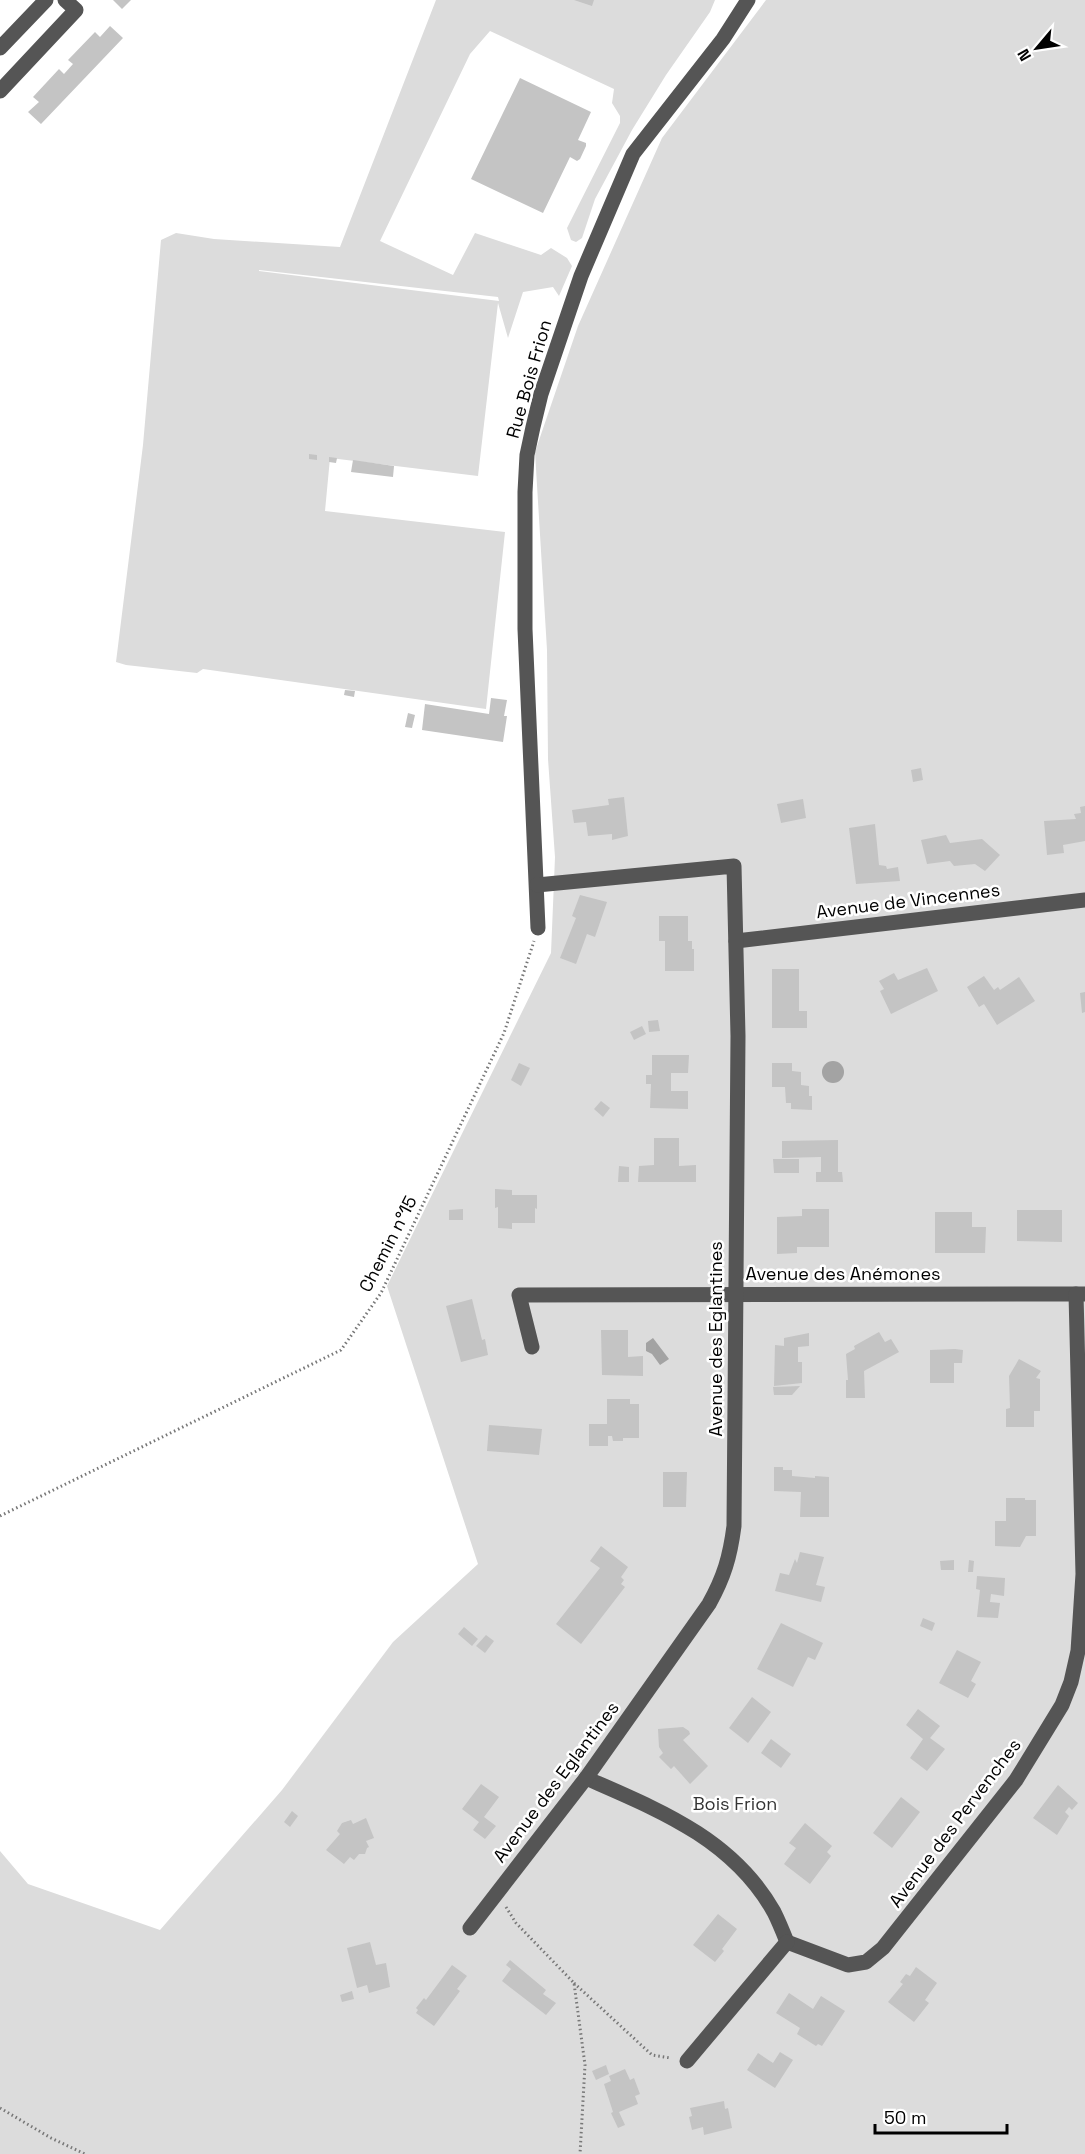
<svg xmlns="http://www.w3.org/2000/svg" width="1085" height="2154" font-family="'Space Grotesk',sans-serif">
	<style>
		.green { fill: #dcdcdc; fill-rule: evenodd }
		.water { fill: #a3a3a3 }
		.building { fill: #c4c4c4 }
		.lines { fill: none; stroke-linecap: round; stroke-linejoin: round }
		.path { stroke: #777; stroke-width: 3; stroke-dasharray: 1.5 3; stroke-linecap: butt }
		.minor { stroke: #555; stroke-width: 15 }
		.labels { text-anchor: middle; stroke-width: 5; stroke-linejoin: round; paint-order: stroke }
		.street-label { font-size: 18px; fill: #000; stroke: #fff }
		.park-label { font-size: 18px; fill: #333; stroke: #fff }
	</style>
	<rect width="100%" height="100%" fill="#fff"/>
	<!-- green -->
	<g class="green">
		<path d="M436 0H715L710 12 666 75 632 130 595 199 582 238 576 242 571 240 567 228 620 123V116L612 103 614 89 490 31 470 54 380 241 453 275 475 233 541 255 551 248 567 258 572 266 559 296 553 287 523 292 508 338 498 303 478 476 330 458 325 511 505 532 486 709 203 669 197 673 126 665 116 662 143 445 161 240 176 233 214 239 340 247ZM259 270 498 297 499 301 259 271Z"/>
		<path d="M766 0H1085V2154H0V1851L28 1884 160 1930 282 1790 393 1642 478 1564 387 1286 551 953 555 857 548 759 547 650 535 452 578 326 662 138Z"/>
	</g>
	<!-- water -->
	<g class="water">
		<circle cx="833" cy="1072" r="11"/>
		<path d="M653 1338 669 1359 660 1365 652 1354 646 1351V1343Z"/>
	</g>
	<!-- building -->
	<g class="building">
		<path d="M113 0H131L122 9Z"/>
		<path d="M574 0H594L592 6Z"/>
		<path d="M110 26 123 38 41 124 28 112 39 102 33 97 59 69 64 74 73 64 68 60 95 32 100 37Z"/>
		<path d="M520 78 591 112 578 140 586 143V146L580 159 577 161 570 157 543 213 471 179Z"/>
		<path d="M309 454 317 455V460L309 459Z"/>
		<path d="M329 457 337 458 336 463 329 462Z"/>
		<path d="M353 460 394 466 393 477 351 472Z"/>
		<path d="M345 690 355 691 354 697 344 695Z"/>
		<path d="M491 698 507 700 504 716H507L503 742 422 730 425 704 489 714Z"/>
		<path d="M408 713 415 715 412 728 405 727Z"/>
		<path d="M921 768 923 780 913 782 911 770Z"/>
		<path d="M624 797 628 836 612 840V834L588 836 586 822 574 823 572 810 609 805 608 799Z"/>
		<path d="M803 799 806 818 781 823 777 804Z"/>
		<path d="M1085 806V841L1063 845 1064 853 1047 855 1044 821 1076 819 1074 814 1081 813 1080 807Z"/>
		<path d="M875 824 879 865 886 866 887 869 898 867 900 881 856 884 849 828Z"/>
		<path d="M946 835 950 843 982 839 1000 855 985 871 975 864 954 866 950 861 927 864 921 840Z"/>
		<path d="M580 895 607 902 595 937 587 934 576 964 560 958 576 918 572 916Z"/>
		<path d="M659 916H688V941H692V949H694V971H665V941H659Z"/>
		<path d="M927 968 938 991 891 1014 880 991 884 989 879 981 894 973 898 980Z"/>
		<path d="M772 969H799V1011H807V1028H772Z"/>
		<path d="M984 976 994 990 998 987 1000 990 1019 977 1035 1001 997 1025 984 1004 979 1007 967 987Z"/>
		<path d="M1085 992V1012L1082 1013 1080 993Z"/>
		<path d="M658 1020 660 1031 649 1032 648 1021Z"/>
		<path d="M642 1026 646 1034 634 1040 630 1032Z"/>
		<path d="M652 1055H689L688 1073H671V1091H688V1109L650 1108 651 1084H646V1075H652Z"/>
		<path d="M519 1063 530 1068 521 1086 511 1080Z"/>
		<path d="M772 1063H792V1071L801 1072V1085L809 1086V1096H812V1110L791 1109V1103H786L785 1087H772Z"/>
		<path d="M601 1101 610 1108 603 1117 594 1109Z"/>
		<path d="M654 1138H679V1166L696 1165V1182H638L639 1166 654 1165Z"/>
		<path d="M838 1140V1172H842L843 1182H816V1172H821V1157L782 1158V1141Z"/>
		<path d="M773 1159H799V1173H774Z"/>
		<path d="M619 1166 629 1167V1182H618Z"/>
		<path d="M495 1189 512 1190V1195H537V1209L535 1208V1223H512V1229L498 1228V1207L495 1208Z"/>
		<path d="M463 1209V1220H449V1210Z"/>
		<path d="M802 1209H829V1247H797V1253L777 1254V1217L802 1216Z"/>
		<path d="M1017 1210H1062V1242L1017 1241Z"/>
		<path d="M935 1212H972V1227H986L985 1253H935Z"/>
		<path d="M472 1299 482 1340 485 1339 488 1355 461 1362 446 1306Z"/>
		<path d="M601 1330H628V1357L643 1356V1376L602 1375Z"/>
		<path d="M879 1332 885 1342 891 1339 899 1352 864 1371 865 1398H846V1380H848L846 1354 855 1349 854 1346Z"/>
		<path d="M809 1333V1346L798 1347V1362H802V1383L774 1386 775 1345 784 1346V1338Z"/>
		<path d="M955 1349 963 1350 962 1363H954V1383H930V1350Z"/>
		<path d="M1019 1359 1041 1371 1036 1378 1040 1379V1411H1034V1427H1006V1409L1010 1408 1009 1376Z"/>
		<path d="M800 1386 792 1395H774L773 1387Z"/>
		<path d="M607 1399H630V1404H639V1438H623V1441H613L612 1436H608V1446H589V1424H607Z"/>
		<path d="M489 1425 542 1429 539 1455 487 1451Z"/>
		<path d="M774 1467H783V1470H792V1476L815 1478V1476L829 1477V1517H800L801 1492 774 1491Z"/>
		<path d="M663 1472H687L686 1507H663Z"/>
		<path d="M1006 1498H1025V1500H1036V1536H1026L1020 1547 995 1546V1521H1006Z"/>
		<path d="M601 1546 628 1567 621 1577 624 1580 621 1584 625 1587 581 1644 556 1624 600 1568 590 1561Z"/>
		<path d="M800 1552 824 1557 816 1585 825 1587 821 1602 775 1591 780 1573 789 1575 795 1559 797 1563Z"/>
		<path d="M954 1560V1570H941L940 1561Z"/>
		<path d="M969 1560 974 1561 973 1572H968Z"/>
		<path d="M977 1576 1005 1578 1004 1596 991 1594 990 1602 1000 1603 998 1618 977 1617 980 1590 976 1589Z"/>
		<path d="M923 1618 935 1623 932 1631 920 1626Z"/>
		<path d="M781 1623 823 1643 815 1660 808 1657 793 1687 757 1669Z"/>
		<path d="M464 1627 478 1639 472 1646 458 1634Z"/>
		<path d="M486 1635 494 1641 485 1653 476 1646Z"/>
		<path d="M957 1650 981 1662 971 1681 976 1684 968 1698 939 1683Z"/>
		<path d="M752 1697 771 1712 748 1743 729 1728Z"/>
		<path d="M918 1709 940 1726 930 1738 945 1749 927 1771 910 1758 923 1739 906 1725Z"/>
		<path d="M683 1727 689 1731 690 1734 683 1740 708 1766 690 1784 674 1766 671 1769 659 1757 663 1753 659 1747 658 1729Z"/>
		<path d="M771 1739 791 1754 781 1768 761 1753Z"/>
		<path d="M481 1784 499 1797 484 1817 496 1826 485 1839 473 1830 479 1822 462 1809Z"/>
		<path d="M1058 1785 1078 1803 1072 1810 1069 1807 1065 1812 1069 1816 1057 1835 1033 1818Z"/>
		<path d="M901 1797 920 1812 892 1848 873 1833Z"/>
		<path d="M292 1811 298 1816 290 1827 284 1822Z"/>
		<path d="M366 1818 374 1838 366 1841 369 1847 367 1848 365 1854H359L354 1860 350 1857 344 1864 326 1850 340 1834 337 1831 342 1823 351 1820 353 1824Z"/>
		<path d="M805 1823 832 1846 827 1852 831 1856 810 1884 784 1864 796 1848 789 1843Z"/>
		<path d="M718 1914 737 1929 722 1949 724 1951 715 1962 693 1945Z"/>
		<path d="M370 1942 376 1965 386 1963 390 1987 369 1993 367 1985 357 1988 347 1948Z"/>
		<path d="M510 1960 546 1990 543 1994 556 2003 546 2015 502 1981 511 1969 506 1965Z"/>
		<path d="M452 1965 467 1976 457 1989 460 1991 434 2026 416 2013 418 2010 416 2008 424 1998 426 2000Z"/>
		<path d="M916 1967 937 1983 925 2000 929 2003 914 2022 888 2002 903 1984 900 1982 906 1974 910 1976Z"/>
		<path d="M352 1991 354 1999 342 2002 340 1995Z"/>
		<path d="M789 1993 813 2009 821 1996 845 2011 822 2046 818 2044 816 2046 797 2034 800 2028 776 2013Z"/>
		<path d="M780 2052 793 2060 775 2088 747 2070 758 2053 773 2063Z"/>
		<path d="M606 2065 609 2074 596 2080 592 2071Z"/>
		<path d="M625 2069 630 2080 634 2078 640 2094 635 2096 638 2104 619 2112 625 2125 618 2128 611 2113 613 2112 604 2084 611 2081 609 2076Z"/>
		<path d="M724 2101 725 2109 728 2108 732 2128 704 2135 703 2127 692 2130 689 2117 692 2116 690 2108Z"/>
	</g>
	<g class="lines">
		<!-- path -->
		<g class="path">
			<path d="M0 1516 341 1350 381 1293 504 1033 534 941"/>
			<path d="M506 1907 516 1923 574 1983 585 2065 580 2154"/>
			<path d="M574 1983 652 2055 671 2058"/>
			<path d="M0 2108 51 2138 85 2154"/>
		</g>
		<!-- minor -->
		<g class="minor">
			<path d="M0 48 46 0"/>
			<path d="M0 91 76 10 65 0"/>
			<path d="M538 928 525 629V492L527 455 533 427 541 394 581 276 633 154 723 39 748 0"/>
			<path d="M736 941 1085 900"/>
			<path d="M532 1347 519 1295 1085 1294"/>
			<path d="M586 1778C659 1810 733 1839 774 1912 779 1922 783 1932 787 1942"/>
			<path d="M470 1928 586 1778 709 1604C724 1577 730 1557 734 1526L738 1036 734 866 537 885"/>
			<path d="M787 1942 848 1965 866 1962 883 1948 1016 1780 1062 1705 1071 1682 1078 1651 1083 1574 1076 1294"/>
			<path d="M687 2061 787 1942"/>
		</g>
	</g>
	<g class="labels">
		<!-- street labels -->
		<g class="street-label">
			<text transform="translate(529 379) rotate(-74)" y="6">Rue Bois Frion</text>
			<text transform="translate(908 901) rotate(-7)" y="6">Avenue de Vincennes</text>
			<text transform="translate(388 1244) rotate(-63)" y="6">Chemin n°15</text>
			<text x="843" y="1280">Avenue des Anémones</text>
			<text transform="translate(716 1339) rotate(-90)" y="6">Avenue des Eglantines</text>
			<text transform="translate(556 1782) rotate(-53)" y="6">Avenue des Eglantines</text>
			<text transform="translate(955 1823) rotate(-53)" y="6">Avenue des Pervenches</text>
		</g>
		<!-- park labels -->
		<g class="park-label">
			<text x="735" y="1810">Bois Frion</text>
		</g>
	</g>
	<!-- north arrow -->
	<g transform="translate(1037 48) rotate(241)" stroke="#ffffff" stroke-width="4.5" paint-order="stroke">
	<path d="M0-4.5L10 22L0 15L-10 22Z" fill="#000000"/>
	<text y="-9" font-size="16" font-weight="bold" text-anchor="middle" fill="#000000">N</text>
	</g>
	<!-- scale -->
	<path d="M875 2124v9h132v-9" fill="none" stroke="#000000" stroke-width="3"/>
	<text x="884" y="2124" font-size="18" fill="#000000" stroke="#ffffff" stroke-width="4.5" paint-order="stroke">50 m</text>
</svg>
